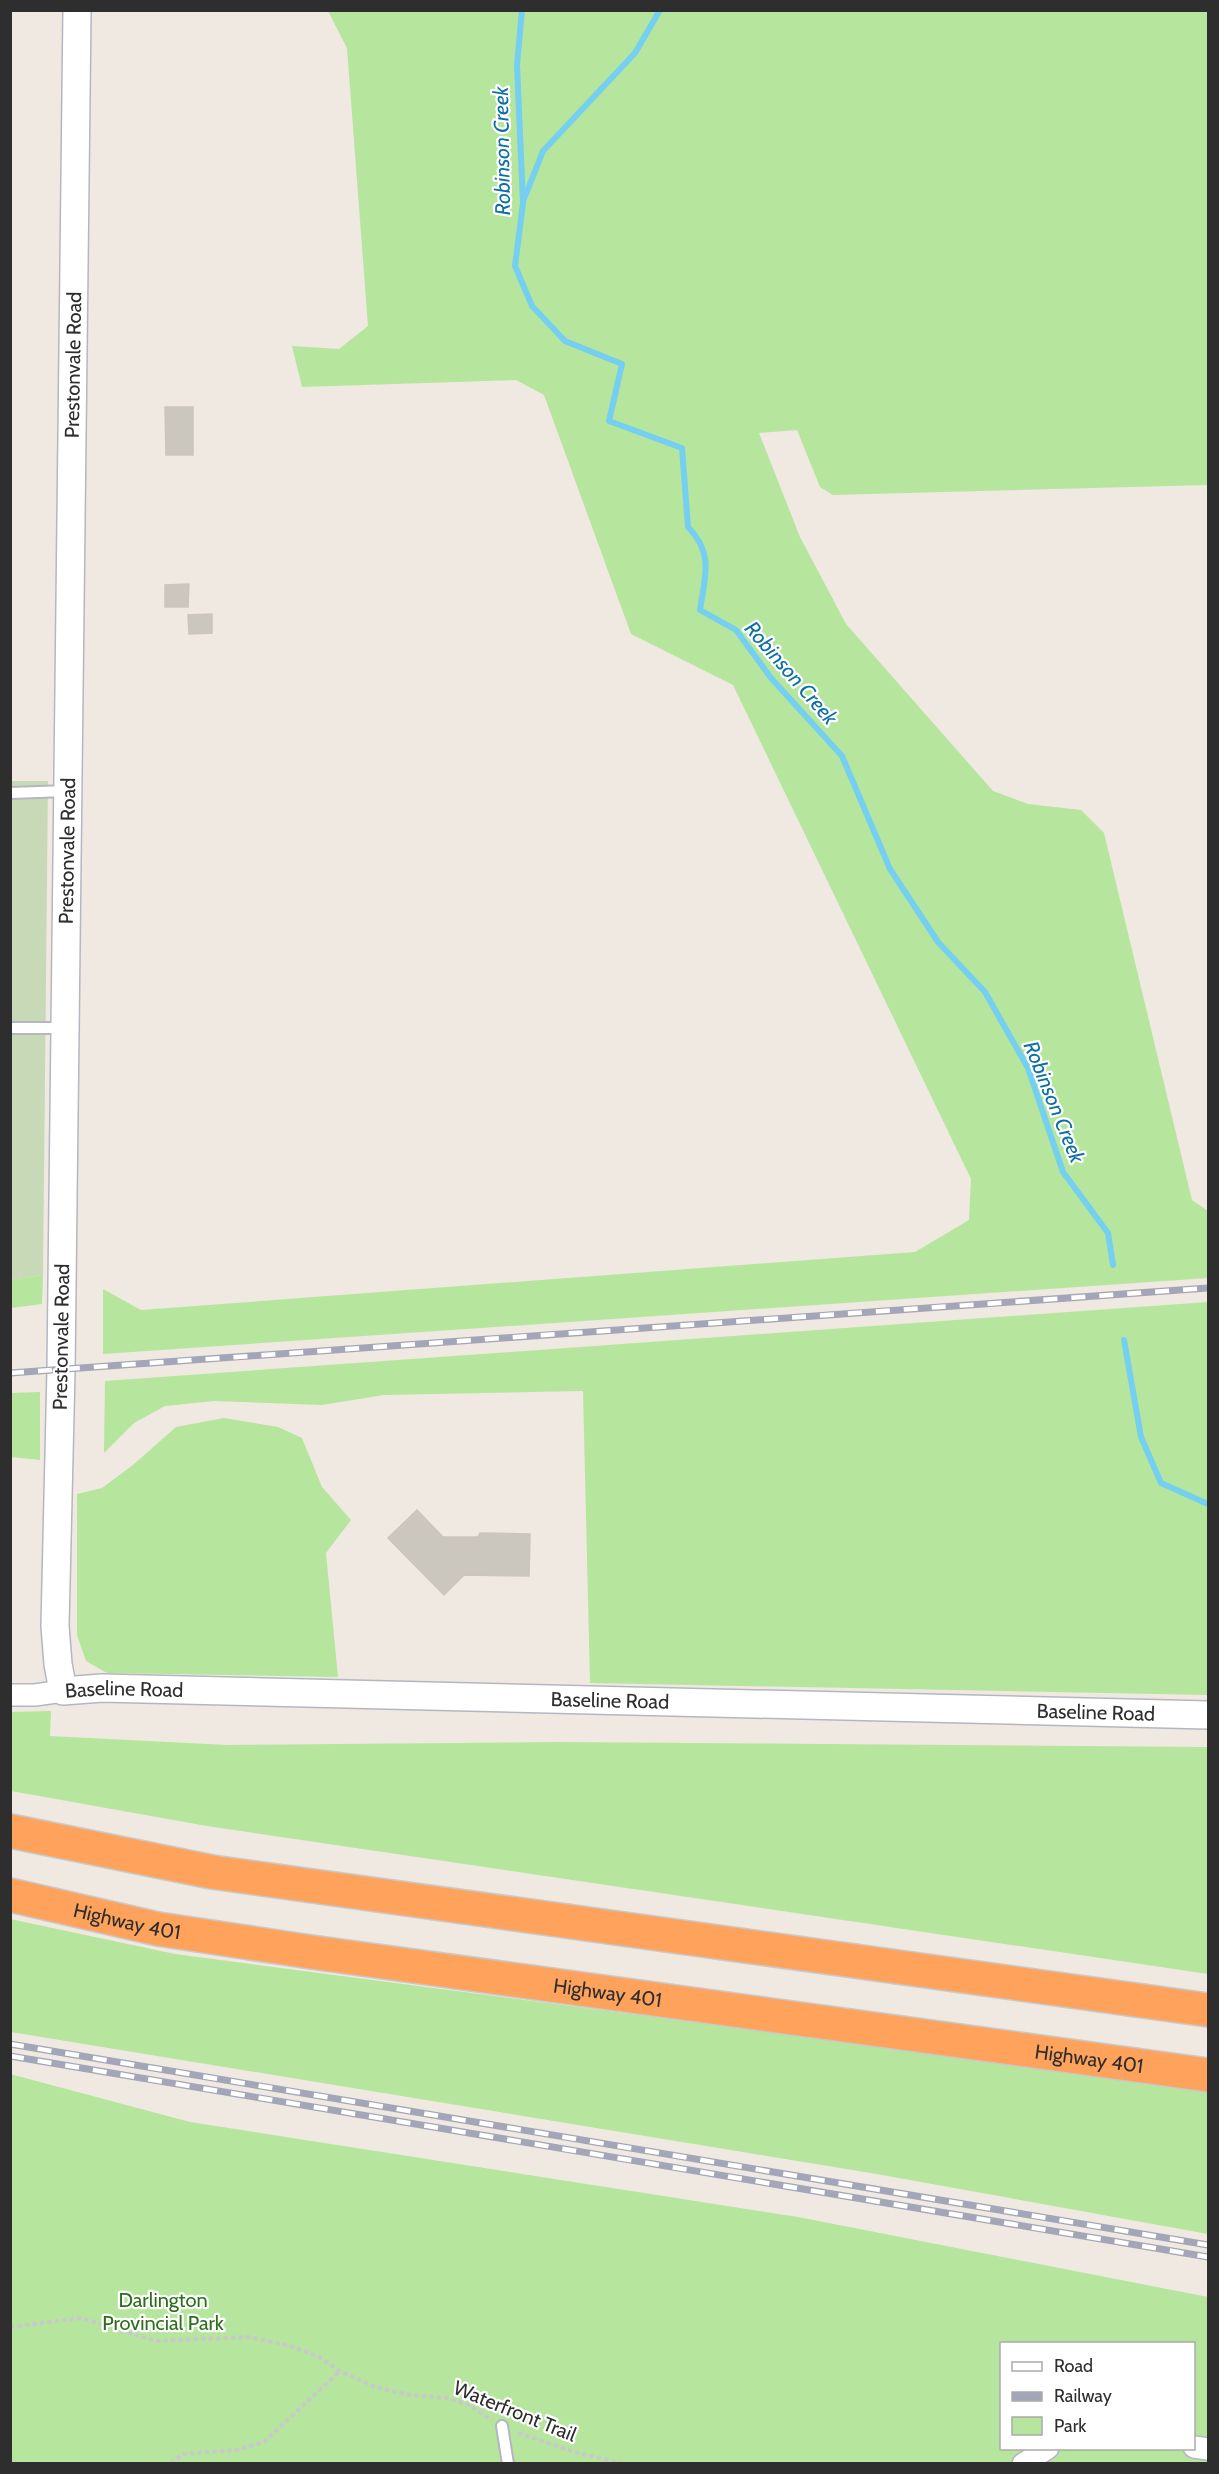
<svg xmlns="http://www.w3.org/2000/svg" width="1219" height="2474" font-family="Cabin,sans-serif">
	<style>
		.green { fill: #b6e59e; fill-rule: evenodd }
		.cemetery { fill: #c8d9b8 }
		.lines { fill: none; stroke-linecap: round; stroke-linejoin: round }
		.stream { stroke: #75cff0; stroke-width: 6 }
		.building { fill: #cbc7bf; stroke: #cbc5ba; stroke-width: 1.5 }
		.service-casing { stroke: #b4b7c1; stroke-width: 14 }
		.minor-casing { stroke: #b4b7c1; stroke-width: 24 }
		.tertiary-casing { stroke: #b4b7c1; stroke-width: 30 }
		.motorway-casing { stroke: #c9c9c9; stroke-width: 36 }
		.path { stroke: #c9c9c9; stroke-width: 4; stroke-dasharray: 4.5 3; stroke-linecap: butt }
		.service { stroke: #fff; stroke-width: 10 }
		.minor { stroke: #fff; stroke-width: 21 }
		.tertiary { stroke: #fff; stroke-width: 27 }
		.motorway { stroke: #ffa35c; stroke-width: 33 }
		.rail-casing { stroke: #a3a6b8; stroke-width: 7 }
		.rail { stroke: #fff; stroke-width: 4.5; stroke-dasharray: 14; stroke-linecap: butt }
		.labels { text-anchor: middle; stroke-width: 4.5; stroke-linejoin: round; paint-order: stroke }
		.street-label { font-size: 20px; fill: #2e2e2e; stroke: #fff }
		.park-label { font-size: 20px; fill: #2c6e1b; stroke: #fff }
		.water-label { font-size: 21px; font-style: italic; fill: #0d6fa3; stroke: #fff }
	</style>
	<rect width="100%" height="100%" fill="#efe9e1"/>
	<!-- green -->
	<g class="green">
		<path d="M328 11H1208V485L833 495 820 487 797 430 759 433 800 537 846 624 993 791 1028 804 1081 810 1104 833 1192 1200 1208 1211V1278L103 1354V1289L141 1310 915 1252 969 1220 971 1179 733 685 631 634 544 395 516 380 302 387 292 346 339 349 368 326 347 48Z"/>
		<path d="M43 1275 42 1304 11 1308 10 1280Z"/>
		<path d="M1208 1302V1695L590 1683 583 1391 384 1395 322 1405 214 1401 165 1406 134 1423 104 1453 105 1381Z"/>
		<path d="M40 1392V1460L11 1457V1393Z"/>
		<path d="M224 1418 278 1427 302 1438 322 1487 351 1520 326 1553 338 1677 107 1673 86 1661 77 1635V1494L102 1488 133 1465 176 1427Z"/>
		<path d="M51 1711 50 1736 227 1745 556 1742 1208 1747V1974L207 1826 11 1791V1712Z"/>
		<path d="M10 1919 175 1954 1208 2090V2234L871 2173 11 2032Z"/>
		<path d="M10 2074 190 2122 798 2217 1208 2297V2463H11ZM1002 2344H1194V2448H1002Z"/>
	</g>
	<!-- cemetery -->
	<path class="cemetery" d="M10 781H48L43 1275 11 1280Z"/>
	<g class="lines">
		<!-- stream -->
		<g class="stream">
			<path d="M522 10 517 65 523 203 515 266 532 306 565 341 622 364 609 421 682 448 688 527C714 553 705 577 700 610L736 630 771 678 842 756 890 869 938 942 985 992 1028 1068 1063 1172 1108 1233 1113 1265"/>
			<path d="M524 199 543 151 635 53 660 10"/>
			<path d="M1124 1340 1141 1437 1161 1483 1208 1504"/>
		</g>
	</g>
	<!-- building -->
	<g class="building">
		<path d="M165 407H193V455H166Z"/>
		<path d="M189 584 188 607H165V585Z"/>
		<path d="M212 614V633L189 634 188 615Z"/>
		<path d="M417 1510 443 1537H478L480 1533 530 1534 529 1576 464 1575 444 1595 388 1538Z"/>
	</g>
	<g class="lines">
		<!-- service casing -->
		<g class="service-casing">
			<g id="service">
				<path d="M10 793 67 791"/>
				<path d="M10 1028H65"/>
				<path d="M502 2426 508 2464"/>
			</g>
		</g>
		<!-- minor casing -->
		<g class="minor-casing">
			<g id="minor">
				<path d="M10 1695H35L63 1691"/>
				<path d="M1194 2447 1208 2449"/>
				<path d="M1023 2464 1048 2448"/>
			</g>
		</g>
		<!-- tertiary casing -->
		<g class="tertiary-casing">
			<g id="tertiary">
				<path id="s1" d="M77 10 61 1370 55 1626 58 1664 63 1691 102 1688 1208 1715"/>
			</g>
		</g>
		<!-- motorway casing -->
		<g class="motorway-casing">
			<g id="motorway">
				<path d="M10 1831 212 1872 1208 2010"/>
				<path id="s2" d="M10 1895 158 1929 311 1952 1208 2075"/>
			</g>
		</g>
		<!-- path -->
		<g class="path">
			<path d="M10 2327 81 2318 156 2341 248 2337 291 2346 319 2357 340 2371 375 2387 410 2395 448 2398 469 2405 492 2420"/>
			<path d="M518 2433 578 2453 626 2464"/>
			<path d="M171 2464 183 2454 236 2450 264 2442 340 2371"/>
		</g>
		<!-- service -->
		<use href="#service" class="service"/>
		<!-- minor -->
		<use href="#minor" class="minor"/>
		<!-- tertiary -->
		<use href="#tertiary" class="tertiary"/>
		<!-- motorway -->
		<use href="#motorway" class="motorway"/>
		<!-- rail casing -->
		<g class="rail-casing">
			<g id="rail">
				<path d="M10 1373 1208 1288"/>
				<path d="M10 2044 1208 2245"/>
				<path d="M10 2056 1208 2257"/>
			</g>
		</g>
		<!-- rail -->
		<use href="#rail" class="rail"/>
	</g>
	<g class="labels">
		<!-- street labels -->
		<g class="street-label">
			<text transform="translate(73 365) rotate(-89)" y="7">Prestonvale Road</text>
			<text transform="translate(67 851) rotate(-89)" y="7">Prestonvale Road</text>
			<text transform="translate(61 1337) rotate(-89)" y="7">Prestonvale Road</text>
			<text dy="7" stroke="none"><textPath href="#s1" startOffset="1743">Baseline Road</textPath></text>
			<text dy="7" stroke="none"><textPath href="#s1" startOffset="2229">Baseline Road</textPath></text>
			<text dy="7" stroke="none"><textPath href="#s1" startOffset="2715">Baseline Road</textPath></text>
			<text dy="7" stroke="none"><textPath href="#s2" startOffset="120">Highway 401</textPath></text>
			<text dy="7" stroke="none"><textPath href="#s2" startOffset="606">Highway 401</textPath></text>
			<text dy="7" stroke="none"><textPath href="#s2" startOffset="1092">Highway 401</textPath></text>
			<text transform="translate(515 2411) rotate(22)" y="7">Waterfront Trail</text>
		</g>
		<!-- park labels -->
		<g class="park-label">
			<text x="163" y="2307">Darlington<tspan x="163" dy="23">Provincial Park</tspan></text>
		</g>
		<!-- water labels -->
		<g class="water-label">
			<text transform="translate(502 151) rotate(-91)" y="7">Robinson Creek</text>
			<text transform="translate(791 673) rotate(49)" y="7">Robinson Creek</text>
			<text transform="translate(1054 1102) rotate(68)" y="7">Robinson Creek</text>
		</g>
	</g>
	<!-- border -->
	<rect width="1219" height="2474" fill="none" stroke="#2e2e2e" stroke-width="24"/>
	<!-- legend -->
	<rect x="1000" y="2342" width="195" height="108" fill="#ffffff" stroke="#ababab" stroke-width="1.5"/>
	<rect x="1012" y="2362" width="30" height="9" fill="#ffffff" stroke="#ababab" stroke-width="1.5"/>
	<text x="1054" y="2372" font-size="18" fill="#2e2e2e">Road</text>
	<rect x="1012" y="2392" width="30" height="9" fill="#a3a6b8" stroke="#ababab" stroke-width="1.5"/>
	<text x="1054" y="2402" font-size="18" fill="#2e2e2e">Railway</text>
	<rect x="1012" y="2417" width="30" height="18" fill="#b6e59e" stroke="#ababab" stroke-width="1.5"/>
	<text x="1054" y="2432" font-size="18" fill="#2e2e2e">Park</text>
</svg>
